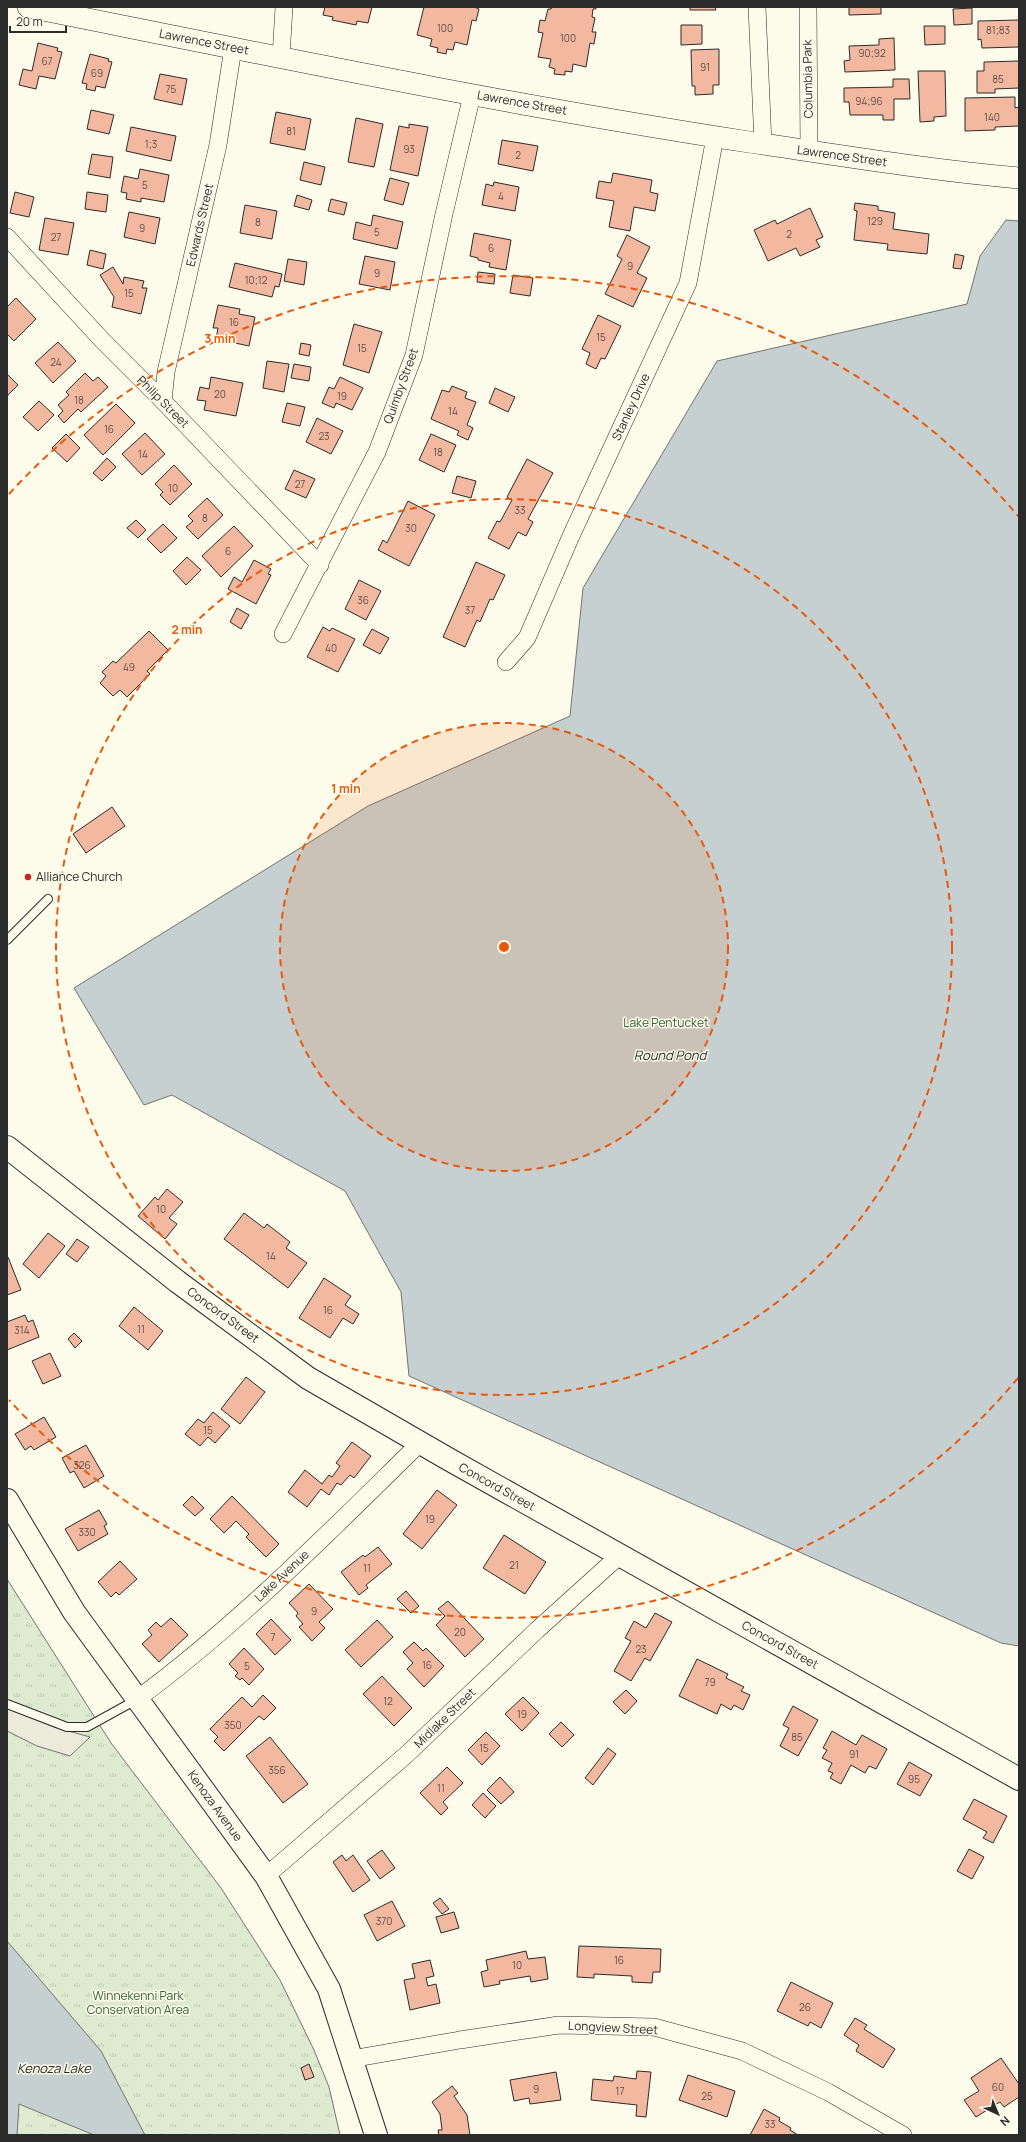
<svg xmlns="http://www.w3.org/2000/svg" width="1026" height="2142" font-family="Manrope,sans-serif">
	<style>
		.park { fill: url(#park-tufts); stroke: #74746e }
		.parking { fill: #eceadb; stroke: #74746e }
		.water { fill: #c7d0d0; stroke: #74746e }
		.building { fill: #f2b8a0; stroke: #2b2b2b }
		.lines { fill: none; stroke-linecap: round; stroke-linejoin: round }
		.service-casing { stroke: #2b2b2b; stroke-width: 10 }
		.minor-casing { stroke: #2b2b2b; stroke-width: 18 }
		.tertiary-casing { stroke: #2b2b2b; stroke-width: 22 }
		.secondary-casing { stroke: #2b2b2b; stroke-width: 24 }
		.primary-casing { stroke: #2b2b2b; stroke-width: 24 }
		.service { stroke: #fdfbea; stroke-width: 8 }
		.minor { stroke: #fdfbea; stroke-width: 17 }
		.tertiary { stroke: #fdfbea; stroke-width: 21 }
		.secondary { stroke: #fdfbea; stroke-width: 22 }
		.primary { stroke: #fdfbea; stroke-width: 22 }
		.ring { fill: none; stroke: #e8590c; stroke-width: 2; stroke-dasharray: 7 5 }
		.poi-dot { fill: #c62828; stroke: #fdfbea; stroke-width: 1.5 }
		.labels { text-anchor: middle; stroke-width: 3; stroke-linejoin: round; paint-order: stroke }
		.number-label { font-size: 10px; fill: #5d4e48 }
		.street-label { font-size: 12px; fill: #2b2b2b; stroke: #fdfbea }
		.poi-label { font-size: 12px; fill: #2b2b2b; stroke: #fdfbea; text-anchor: start }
		.park-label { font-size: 12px; fill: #34623c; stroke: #fdfbea }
		.water-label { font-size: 13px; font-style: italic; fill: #2b2b2b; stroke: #fdfbea }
		.centre { fill: #e8590c; stroke: #fdfbea; stroke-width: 2 }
		.ring-label { font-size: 12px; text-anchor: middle; font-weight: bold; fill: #e8590c; stroke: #fdfbea; stroke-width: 3; stroke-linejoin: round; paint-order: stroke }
	</style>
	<defs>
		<pattern id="park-tufts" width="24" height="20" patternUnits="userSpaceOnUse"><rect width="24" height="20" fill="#deebd1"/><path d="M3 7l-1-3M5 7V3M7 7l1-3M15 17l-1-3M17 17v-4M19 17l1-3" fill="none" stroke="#bfcab4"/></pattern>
	</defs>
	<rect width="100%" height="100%" fill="#fdfbea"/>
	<!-- park -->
	<path class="park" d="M7 1579 111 1743 221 1888 280 1980 314 2050 329 2087 340 2135H7Z"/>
	<!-- parking -->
	<path class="parking" d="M7 1708 54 1727 90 1737 70 1756 37 1746 7 1731Z"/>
	<!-- water -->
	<g class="water">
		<path d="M1006 220 1019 221V1646L1001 1643 409 1376 401 1292 345 1191 172 1095 144 1105 74 988 368 806 570 716 583 588 717 361 967 304 980 256Z"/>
		<path d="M7 1941 101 2051 145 2135H94L19 2104 17 2135H7Z"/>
	</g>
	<!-- building -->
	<g class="building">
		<path d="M325 7H372L368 23 357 21 356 25 332 20 333 17 323 15Z"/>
		<path d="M424 7H474L479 9 476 21 472 20 467 45 455 42 453 50 447 49 446 54 437 52 438 48 430 46 432 39 417 35Z"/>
		<path d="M552 7H596V9H593L592 17 595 18 592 32H596L594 44 590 43 586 67 573 64 572 72 565 71V75L554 74 555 69 549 67 551 59 538 57 543 33 538 32 540 20 545 21 548 9H551Z"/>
		<path d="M690 7H715L716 10H690Z"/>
		<path d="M849 7H881V14L849 15Z"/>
		<path d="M972 8V24L954 25 953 9Z"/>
		<path d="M1019 20V47L982 48 981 39 978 40V21Z"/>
		<path d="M681 25H702V44L681 45Z"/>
		<path d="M924 26H945V44L925 45Z"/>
		<path d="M894 38 895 70 845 72 844 61 850 60 849 46 879 45V39Z"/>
		<path d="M38 43 58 48 57 51 62 52 55 79 39 76 36 89 19 85 23 69 32 71Z"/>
		<path d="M719 49V85H713V94L695 95V86H692L691 50Z"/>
		<path d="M90 54 109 59 108 61 112 62 105 88 96 86 95 91 86 89 87 84 82 83Z"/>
		<path d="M1019 61V88L995 89V93H977V71H984V62Z"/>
		<path d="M918 71H945L946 116 934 117V121L920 122Z"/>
		<path d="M160 74 187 79 182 105 154 99Z"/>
		<path d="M893 79H909L910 99H894V120H883V115H850L849 102H844V88L893 87Z"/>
		<path d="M1015 97V108L1019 107V126L995 127V130L965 131V98Z"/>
		<path d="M91 110 114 115 109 134 87 129Z"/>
		<path d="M276 112 311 119 305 150 270 143Z"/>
		<path d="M356 118 383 124 374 167 348 162Z"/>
		<path d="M409 124 428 127 418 176 390 170 399 126 409 128Z"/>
		<path d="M131 127 176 136 171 161 126 151Z"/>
		<path d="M502 140 538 146 533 171 498 164Z"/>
		<path d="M92 154 113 157 110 178 88 174Z"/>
		<path d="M304 162 325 167 321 185 300 180Z"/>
		<path d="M140 169 169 175 164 202 141 198V202L126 199 127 193 121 192 124 176 138 179Z"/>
		<path d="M613 173 652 180 650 192 658 194 655 211 634 207 630 231 609 227 614 201 596 198 599 181 611 183Z"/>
		<path d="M390 178 409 183 403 205 384 200Z"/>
		<path d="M494 182 519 187 515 211 482 205 486 184 493 186Z"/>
		<path d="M15 192 34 197 29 217 10 213Z"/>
		<path d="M87 192 108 195 106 212 85 209Z"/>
		<path d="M297 195 312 200 309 210 294 206Z"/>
		<path d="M331 199 347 203 344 215 328 211Z"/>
		<path d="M855 203 878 206V210L895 213 893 229 929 234 927 254 887 250 888 244 854 240 857 211 854 210Z"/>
		<path d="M245 205 277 211 272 239 240 233Z"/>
		<path d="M810 208 823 237 816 240 820 247 800 256 796 248 768 261 754 230 775 220 777 224Z"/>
		<path d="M129 212 160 218 155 244 124 237Z"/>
		<path d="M373 215 403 222 397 249 353 239 356 222 371 226Z"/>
		<path d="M45 218 74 223 68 255 39 250Z"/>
		<path d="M474 233 511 240 506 270 489 267 490 263 478 260V258L470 256Z"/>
		<path d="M627 235 650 247 637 273 647 278 633 307 605 294 622 259 617 256Z"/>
		<path d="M90 250 106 254 103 269 87 265Z"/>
		<path d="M955 254 964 256 961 269 953 268Z"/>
		<path d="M365 256 395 262 390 290 359 284Z"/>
		<path d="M288 259 307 262 304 285 284 281Z"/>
		<path d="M235 263 282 274 279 287 275 286 272 297 229 287Z"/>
		<path d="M113 267 123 284 124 277 144 281 142 288H147L141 314 112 307 114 297 100 275Z"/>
		<path d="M478 272 495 274 494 284 477 282Z"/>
		<path d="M513 275 533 278 530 296 510 293Z"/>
		<path d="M16 298 36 319 14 341 7 334V307Z"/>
		<path d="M218 305 240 309 239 314 255 317 249 346 216 339 218 328H213Z"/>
		<path d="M598 315 621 326 605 359 601 358 596 369 586 364 590 353 582 349Z"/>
		<path d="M354 324 382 332 369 373 343 365Z"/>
		<path d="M58 342 76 361 53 383 35 363Z"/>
		<path d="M301 343 311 345 309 356 299 354Z"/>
		<path d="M267 361 289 364 284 392 263 388Z"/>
		<path d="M294 364 311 367 309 381 291 378Z"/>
		<path d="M85 373 93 381 98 377 108 387 81 412 78 409 64 423 58 416 63 411 58 405 69 395 66 392Z"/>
		<path d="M8 375 18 385 7 396V376Z"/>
		<path d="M211 377 243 383 236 416 204 410 206 401 197 400 200 387 209 389Z"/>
		<path d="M340 377 363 388 352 410 336 403 334 408 322 403 329 387 334 389Z"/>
		<path d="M452 386 467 392 465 398 476 402 467 425 473 428 468 440 457 435 459 431 431 419 442 390 449 392Z"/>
		<path d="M495 388 515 397 508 412 489 403Z"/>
		<path d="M39 401 54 415 38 431 23 417Z"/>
		<path d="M287 403 305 407 300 426 282 422Z"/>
		<path d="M116 404 135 423 103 455 84 435Z"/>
		<path d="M317 418 343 431 331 454 306 442Z"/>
		<path d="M145 433 165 454 142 475 122 454Z"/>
		<path d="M66 434 80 448 67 462 52 448Z"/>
		<path d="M431 434 456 445 444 472 419 460Z"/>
		<path d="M107 458 116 467 102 481 93 473Z"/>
		<path d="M527 459 553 473 528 519 533 522 526 536 518 532 509 549 488 538 497 521 500 522 512 500 507 497Z"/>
		<path d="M174 465 192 484 170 505 160 495 163 492 155 484Z"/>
		<path d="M294 470 315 479 306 498 285 489Z"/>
		<path d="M457 476 476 481 471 498 452 493Z"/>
		<path d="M207 498 223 515 198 539 186 527 193 521 188 516Z"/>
		<path d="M408 501 435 515 409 566 378 550 383 540 387 543Z"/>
		<path d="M136 520 146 530 138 538 127 528Z"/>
		<path d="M163 524 177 538 161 553 147 539Z"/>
		<path d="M234 526 253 546 221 577 202 556Z"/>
		<path d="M187 557 201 570 186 585 173 571Z"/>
		<path d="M254 560 271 569 268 574 271 575 256 604 228 589 234 577 242 582Z"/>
		<path d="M476 562 505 575 493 600 490 599 480 622 477 620 465 647 443 637Z"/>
		<path d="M359 580 381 591 366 620 345 609Z"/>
		<path d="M237 608 249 615 241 629 230 622Z"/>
		<path d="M323 627 330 631 332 628 355 639 338 672 307 657Z"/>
		<path d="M372 629 389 638 380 654 363 645Z"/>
		<path d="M149 631 168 650 147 671 150 674 127 697 120 690 113 696 100 683 106 676 102 672 113 661 116 663Z"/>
		<path d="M112 807 125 826 86 853 73 834Z"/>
		<path d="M167 1189 183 1202 169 1218 177 1224 165 1239 138 1216 155 1197 158 1200Z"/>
		<path d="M244 1213 264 1228 267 1224 290 1242 286 1248 307 1263 288 1288 224 1239Z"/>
		<path d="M48 1233 65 1246 39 1278 23 1264Z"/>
		<path d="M77 1239 89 1247 77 1262 66 1254Z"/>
		<path d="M8 1257 21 1290 7 1295V1258Z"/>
		<path d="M324 1278 351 1296 345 1305 359 1314 353 1324 343 1318 330 1338 299 1318Z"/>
		<path d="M134 1307 163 1331 148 1350 119 1326Z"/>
		<path d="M25 1315 28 1322 33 1320 39 1337 7 1350V1322Z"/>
		<path d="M74 1333 82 1341 75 1348 68 1339Z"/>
		<path d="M50 1353 61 1376 43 1384 32 1361Z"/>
		<path d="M246 1377 265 1392 240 1424 221 1409Z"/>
		<path d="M213 1412 230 1426 215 1443 208 1437 200 1446 185 1434 198 1419 204 1423Z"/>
		<path d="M44 1417 56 1437 34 1450 31 1446 25 1450 15 1434Z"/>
		<path d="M352 1442 371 1456 354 1478 350 1475 341 1485 337 1483 329 1495 321 1489 307 1507 288 1492 305 1470 322 1484 329 1475 332 1477 340 1466 336 1463Z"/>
		<path d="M86 1445 104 1476 84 1488 74 1471 70 1473 62 1458Z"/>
		<path d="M437 1490 457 1505 422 1549 403 1534Z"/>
		<path d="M192 1496 204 1508 195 1516 183 1505Z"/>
		<path d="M232 1496 279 1544 266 1557 246 1537 249 1534 236 1521 224 1533 210 1519Z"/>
		<path d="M99 1510 107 1524 104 1526 108 1534 78 1551 65 1529Z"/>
		<path d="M504 1535 546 1562 525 1594 483 1568Z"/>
		<path d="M378 1547 392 1564 366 1585 368 1588 359 1595 341 1572 363 1555 365 1557Z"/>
		<path d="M120 1561 137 1579 119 1595 116 1592 111 1597 98 1582Z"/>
		<path d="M309 1584 333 1609 319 1622 325 1628 312 1641 299 1627 303 1624 296 1616 298 1613 289 1603Z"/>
		<path d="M406 1591 419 1606 411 1613 397 1599Z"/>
		<path d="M448 1601 484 1639 465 1657 436 1625 445 1616 438 1609Z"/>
		<path d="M655 1613 672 1622 650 1661 645 1658 631 1681 614 1671 631 1641 625 1638 634 1621 646 1628Z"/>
		<path d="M171 1618 188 1635 159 1662 142 1644 152 1635 148 1630 156 1622 161 1627Z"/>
		<path d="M271 1619 291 1640 275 1655 256 1634Z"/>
		<path d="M377 1620 393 1637 361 1667 345 1650Z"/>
		<path d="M414 1642 423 1651 426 1648 444 1666 424 1687 407 1669 413 1663 403 1652Z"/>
		<path d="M244 1648 264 1669 249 1685 242 1678 240 1680 235 1676 238 1673 229 1664Z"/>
		<path d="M697 1659 728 1674 726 1678 744 1687 741 1691 750 1695 743 1710 734 1705 731 1710 721 1704 717 1714 679 1696Z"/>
		<path d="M382 1676 412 1708 394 1726 363 1694Z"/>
		<path d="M626 1690 637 1701 625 1714 613 1702Z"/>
		<path d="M263 1695 276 1708 264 1720 259 1716 224 1751 214 1741 218 1737 210 1729 242 1697 252 1707Z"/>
		<path d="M523 1697 539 1713 522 1731 505 1714Z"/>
		<path d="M793 1706 818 1720 798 1756 780 1746 789 1728 783 1725Z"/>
		<path d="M561 1722 574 1735 562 1747 549 1734Z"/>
		<path d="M832 1731 856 1745 862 1735 887 1749 876 1769 869 1766 865 1773 851 1765 841 1784 830 1778 833 1773 828 1771 832 1763 822 1758 827 1750 823 1748Z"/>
		<path d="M486 1732 500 1746 482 1765 468 1750Z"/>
		<path d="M270 1737 308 1784 283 1803 246 1756Z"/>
		<path d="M608 1748 616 1754 593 1785 585 1778Z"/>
		<path d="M909 1762 932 1775 920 1796 897 1784Z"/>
		<path d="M447 1767 463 1783 443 1802 448 1808 441 1815 420 1793Z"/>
		<path d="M500 1777 514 1792 501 1804 487 1790Z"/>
		<path d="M483 1793 496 1806 485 1818 472 1805Z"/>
		<path d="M974 1799 1007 1816 993 1843 983 1838 987 1832 963 1819Z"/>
		<path d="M969 1849 984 1857 972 1879 957 1871Z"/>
		<path d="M382 1850 395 1868 380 1879 367 1861Z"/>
		<path d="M342 1855 346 1861 353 1855 370 1880 353 1892 333 1862Z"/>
		<path d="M440 1898 449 1909 442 1914 433 1903Z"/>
		<path d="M392 1901 405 1926 377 1941 364 1915Z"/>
		<path d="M454 1912 459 1928 441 1933 436 1917Z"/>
		<path d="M579 1946 661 1949 660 1972H653L652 1983 632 1982V1976L594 1974V1978L577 1977Z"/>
		<path d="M526 1951 528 1959 545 1957 548 1979 531 1982 530 1976 499 1981 500 1984 484 1987 481 1972 488 1970 486 1960Z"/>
		<path d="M430 1960 434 1976 426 1978 428 1986 436 1984 440 2003 410 2010 404 1980 415 1978 412 1964Z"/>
		<path d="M791 1982 833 2003 821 2028 810 2022 808 2026 777 2011Z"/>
		<path d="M855 2018 867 2025 864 2029 895 2049 883 2068 856 2051 859 2045 844 2035Z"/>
		<path d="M1001 2058 1019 2084V2097L1004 2107 1000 2102 976 2117 964 2100 979 2091 971 2078Z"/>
		<path d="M309 2064 314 2077 305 2080 301 2068Z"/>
		<path d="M637 2071 651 2072 646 2117 636 2116 637 2105 591 2100 593 2079 613 2081 614 2076 636 2079Z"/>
		<path d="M556 2072 561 2100 530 2104 529 2098 514 2101 510 2080Z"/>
		<path d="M688 2075 735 2091 727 2117 679 2100Z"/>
		<path d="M452 2086 458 2093 454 2096 467 2115 470 2135H439L438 2130H442L440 2114 432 2102Z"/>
		<path d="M764 2109 780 2118 779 2121 791 2128 790 2130 798 2135H750Z"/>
	</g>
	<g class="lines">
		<!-- service casing -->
		<g class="service-casing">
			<g id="service">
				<path d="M7 940 48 899"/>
				<path d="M7 1704 67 1727H87L136 1700"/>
			</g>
		</g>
		<!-- minor casing -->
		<g class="minor-casing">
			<g id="minor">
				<path d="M757 7 763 144"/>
				<path d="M808 7 809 151"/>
				<path d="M281 57 284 7"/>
				<path d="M7 237 102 340 163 401 320 565"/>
				<path d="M163 401 166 372 218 145 233 48"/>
				<path d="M283 634 377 452 414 355 444 214 472 95"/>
				<path d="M506 662 527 638 571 536 688 283 715 137"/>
				<path d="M136 1700C239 1624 329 1532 420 1443"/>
				<path d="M266 1876 406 1755 537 1630 620 1555"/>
				<path d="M351 2059 460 2040 559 2025 654 2027 742 2051 828 2092 903 2135"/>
			</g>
		</g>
		<!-- tertiary casing -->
		<g class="tertiary-casing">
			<path id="tertiary" d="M28 7C268 55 507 105 749 142 839 155 928 170 1019 178"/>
		</g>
		<!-- secondary casing -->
		<g class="secondary-casing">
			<path id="secondary" d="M7 1147 178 1282 308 1378 450 1460 1019 1779"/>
		</g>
		<!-- primary casing -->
		<g class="primary-casing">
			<path id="primary" d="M7 1500 74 1612 266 1876 329 1989 376 2135"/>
		</g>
		<!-- service -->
		<use href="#service" class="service"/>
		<!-- minor -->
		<use href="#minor" class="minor"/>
		<!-- tertiary -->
		<use href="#tertiary" class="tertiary"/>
		<!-- secondary -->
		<use href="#secondary" class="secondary"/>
		<!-- primary -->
		<use href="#primary" class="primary"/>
	</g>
	<!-- distance rings -->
	<circle cx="504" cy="947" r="224" fill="#e8590c" fill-opacity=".12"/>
	<g class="ring">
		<circle cx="504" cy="947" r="224"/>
		<circle cx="504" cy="947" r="448"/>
		<path d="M1018 1378A671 671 0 0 1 9 1400M9 494A671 671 0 0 1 1018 516"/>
	</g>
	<!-- markers -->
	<circle class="poi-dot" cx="28" cy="877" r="4"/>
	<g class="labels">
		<!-- number labels -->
		<g class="number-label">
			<text x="445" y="32">100</text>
			<text x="998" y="34">81;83</text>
			<text x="568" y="42">100</text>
			<text x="872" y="57">90;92</text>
			<text x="47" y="65">67</text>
			<text x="705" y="71">91</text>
			<text x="97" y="77">69</text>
			<text x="998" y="83">85</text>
			<text x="171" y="93">75</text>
			<text x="869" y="105">94;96</text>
			<text x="992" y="121">140</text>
			<text x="291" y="135">81</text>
			<text x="151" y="148">1;3</text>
			<text x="409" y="153">93</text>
			<text x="518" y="159">2</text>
			<text x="145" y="189">5</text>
			<text x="501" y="200">4</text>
			<text x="875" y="225">129</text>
			<text x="258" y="226">8</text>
			<text x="142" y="232">9</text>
			<text x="377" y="236">5</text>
			<text x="789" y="238">2</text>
			<text x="56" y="241">27</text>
			<text x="491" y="252">6</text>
			<text x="630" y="270">9</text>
			<text x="377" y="277">9</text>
			<text x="256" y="284">10;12</text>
			<text x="129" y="297">15</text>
			<text x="234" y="326">16</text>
			<text x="601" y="341">15</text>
			<text x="362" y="352">15</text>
			<text x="56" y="366">24</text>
			<text x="220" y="398">20</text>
			<text x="342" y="400">19</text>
			<text x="79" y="404">18</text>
			<text x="453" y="415">14</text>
			<text x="109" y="433">16</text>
			<text x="324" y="440">23</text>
			<text x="438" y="456">18</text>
			<text x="143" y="458">14</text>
			<text x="300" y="488">27</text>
			<text x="173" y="492">10</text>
			<text x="520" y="514">33</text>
			<text x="205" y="522">8</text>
			<text x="411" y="532">30</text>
			<text x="228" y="555">6</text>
			<text x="363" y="604">36</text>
			<text x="470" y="614">37</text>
			<text x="331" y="652">40</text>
			<text x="129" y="671">49</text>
			<text x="161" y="1213">10</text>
			<text x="271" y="1260">14</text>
			<text x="328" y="1314">16</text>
			<text x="141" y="1333">11</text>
			<text x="22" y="1334">314</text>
			<text x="208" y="1434">15</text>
			<text x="82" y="1469">326</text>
			<text x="430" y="1523">19</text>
			<text x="87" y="1536">330</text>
			<text x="514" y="1569">21</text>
			<text x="367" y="1572">11</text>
			<text x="314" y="1615">9</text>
			<text x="460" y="1636">20</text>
			<text x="273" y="1641">7</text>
			<text x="641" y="1653">23</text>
			<text x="427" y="1669">16</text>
			<text x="247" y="1670">5</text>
			<text x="710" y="1686">79</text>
			<text x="388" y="1705">12</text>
			<text x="522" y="1718">19</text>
			<text x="233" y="1729">350</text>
			<text x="797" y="1741">85</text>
			<text x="484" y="1752">15</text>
			<text x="854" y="1758">91</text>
			<text x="277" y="1774">356</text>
			<text x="914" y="1783">95</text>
			<text x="441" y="1792">11</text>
			<text x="384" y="1925">370</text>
			<text x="619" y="1964">16</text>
			<text x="517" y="1969">10</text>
			<text x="805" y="2011">26</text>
			<text x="998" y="2091">60</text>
			<text x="536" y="2093">9</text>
			<text x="620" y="2095">17</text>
			<text x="707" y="2100">25</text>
			<text x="770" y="2128">33</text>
		</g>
		<!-- street labels -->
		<g class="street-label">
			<text transform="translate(204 42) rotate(11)" y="4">Lawrence Street</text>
			<text transform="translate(808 79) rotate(-91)" y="4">Columbia Park</text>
			<text transform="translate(522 103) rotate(10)" y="4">Lawrence Street</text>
			<text transform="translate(842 156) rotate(8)" y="4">Lawrence Street</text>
			<text transform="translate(200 225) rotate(-77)" y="4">Edwards Street</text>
			<text transform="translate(401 386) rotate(-70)" y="4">Quimby Street</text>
			<text transform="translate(163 402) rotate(45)" y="4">Philip Street</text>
			<text transform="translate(631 407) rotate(-65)" y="4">Stanley Drive</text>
			<text transform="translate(223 1315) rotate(36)" y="4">Concord Street</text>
			<text transform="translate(497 1487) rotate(29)" y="4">Concord Street</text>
			<text transform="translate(282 1576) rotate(-43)" y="4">Lake Avenue</text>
			<text transform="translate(780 1645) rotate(29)" y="4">Concord Street</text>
			<text transform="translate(445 1718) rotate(-44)" y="4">Midlake Street</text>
			<text transform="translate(215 1806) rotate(54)" y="4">Kenoza Avenue</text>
			<text transform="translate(613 2028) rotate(3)" y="4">Longview Street</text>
		</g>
		<!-- poi labels -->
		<g class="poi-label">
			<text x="36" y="881">Alliance Church</text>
		</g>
		<!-- park labels -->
		<g class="park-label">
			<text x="666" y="1027">Lake Pentucket</text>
			<text x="138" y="2000">Winnekenni Park<tspan x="138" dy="14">Conservation Area</tspan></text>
		</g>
		<!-- water labels -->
		<g class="water-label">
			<text x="670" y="1060">Round Pond</text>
			<text x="54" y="2073">Kenoza Lake</text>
		</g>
	</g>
	<circle cx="504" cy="947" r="6" class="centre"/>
	<g class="ring-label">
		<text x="220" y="343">3 min</text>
		<text x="187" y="634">2 min</text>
		<text x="346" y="793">1 min</text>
	</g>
	<!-- border -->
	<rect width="1026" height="2142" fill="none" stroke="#2b2b2b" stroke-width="16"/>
	<!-- north arrow -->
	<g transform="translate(998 2114) rotate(136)" stroke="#fdfbea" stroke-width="3" paint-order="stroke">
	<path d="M0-3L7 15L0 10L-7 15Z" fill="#2b2b2b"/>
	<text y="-6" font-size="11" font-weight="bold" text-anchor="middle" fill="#2b2b2b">N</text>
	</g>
	<!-- scale -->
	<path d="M10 26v6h56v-6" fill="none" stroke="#2b2b2b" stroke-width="2"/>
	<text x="16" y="26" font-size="12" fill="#2b2b2b" stroke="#fdfbea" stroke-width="3" paint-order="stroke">20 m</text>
</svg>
